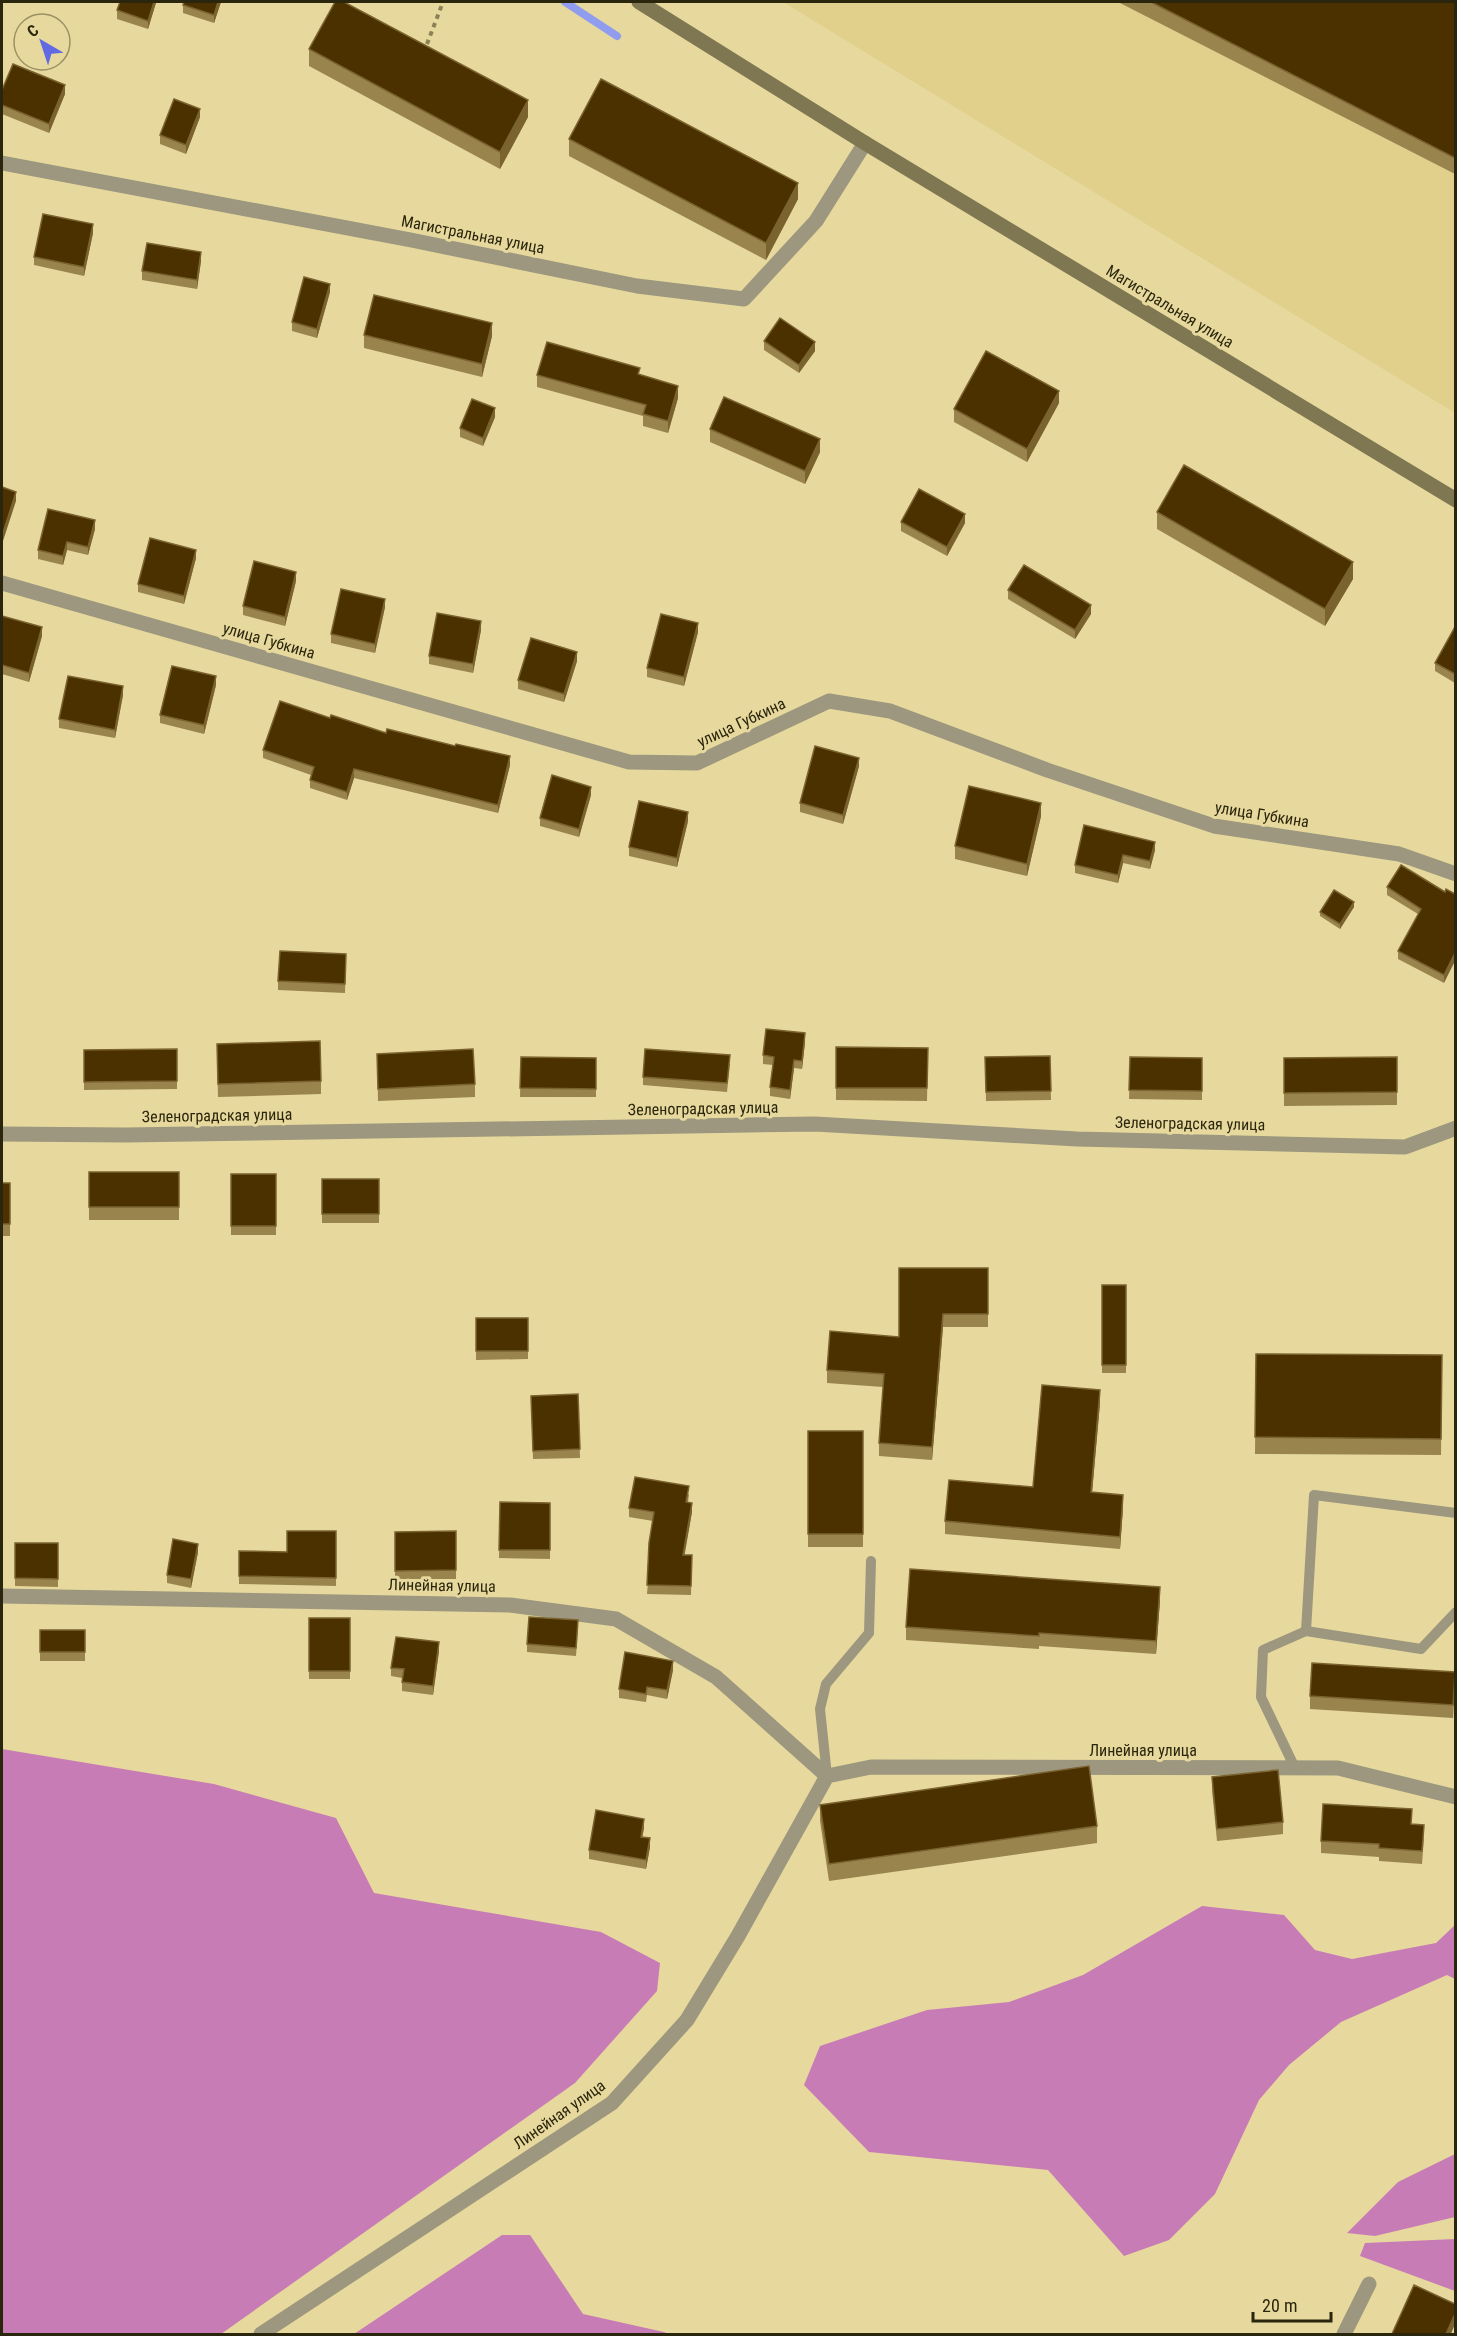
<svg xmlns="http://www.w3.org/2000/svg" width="1457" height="2336" font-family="'Roboto Condensed',sans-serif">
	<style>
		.built { fill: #e0d08c }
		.forest { fill: #c87cb6 }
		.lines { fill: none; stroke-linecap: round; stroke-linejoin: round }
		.stream { stroke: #909dee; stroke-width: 8 }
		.path { stroke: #8c8258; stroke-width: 4; stroke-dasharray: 4.5 4.5; stroke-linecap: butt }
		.lane { stroke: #9c977e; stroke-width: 10 }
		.street { stroke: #9c977e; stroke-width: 15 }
		.secondary { stroke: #7f7752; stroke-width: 15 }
		.wall { fill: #99844e }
		.shaded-wall { fill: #7a632f }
		.building { fill: #4b3000; stroke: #7a632f; stroke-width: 1.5 }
		.labels { text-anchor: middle; stroke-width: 6; stroke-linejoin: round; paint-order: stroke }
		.street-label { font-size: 16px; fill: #2a250d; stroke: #e7d99d }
	</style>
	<rect width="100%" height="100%" fill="#e7d99d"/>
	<!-- built -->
	<path class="built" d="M783 2H1455V413Z"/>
	<!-- forest -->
	<g class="forest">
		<path d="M2 1749 214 1784 336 1818 374 1893 601 1932 660 1963 657 1991 575 2083 221 2334H2Z"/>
		<path d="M1202 1906 1284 1915 1315 1950 1352 1959 1436 1943 1455 1925V1979L1447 1975 1341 2022 1289 2065 1259 2100 1215 2194 1169 2240 1124 2256 1048 2170 869 2152 804 2085 820 2046 927 2010 1009 2002 1083 1975Z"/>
		<path d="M1455 2154V2217L1375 2236 1347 2233 1398 2182Z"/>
		<path d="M502 2235H530L583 2314 664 2332 669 2334H354Z"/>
		<path d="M1455 2239V2291L1360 2256 1365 2243Z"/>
	</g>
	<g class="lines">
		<!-- stream -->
		<path class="stream" d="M565 2 617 36"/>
		<!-- path -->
		<path class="path" d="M427 44 443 2"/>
		<!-- lane -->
		<g class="lane">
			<path d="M1306 1631 1314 1495 1456 1513"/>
			<path d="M1295 1768 1261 1697 1263 1650 1306 1631 1421 1649 1456 1612"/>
			<path d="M827 1776 820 1709 826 1684 869 1633 871 1561"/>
		</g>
		<!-- street -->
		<g class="street">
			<path d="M2 163 411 240 637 286 744 299 816 221 865 143"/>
			<path d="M2 583 629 762 697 763 829 701 890 711 1047 770 1214 826 1399 854 1456 874"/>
			<path d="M2 1134 126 1135 815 1124 1077 1139 1405 1147 1456 1128"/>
			<path d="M2 1596 510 1605 616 1619 716 1677 827 1776"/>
			<path d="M261 2334 612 2103 687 2020 738 1936 827 1776 871 1767 1338 1768 1456 1797"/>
			<path d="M1344 2334 1369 2284"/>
		</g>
		<!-- secondary -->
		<path class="secondary" d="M639 2 865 143 1456 500"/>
	</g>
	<!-- wall -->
	<g class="wall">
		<path d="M156 2 148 29 117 19V10Z"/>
		<path d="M184 2H221L214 23 183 13V5Z"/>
		<path d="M1118 2H1455V174Z"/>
		<path d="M309 49 528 117 500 169 309 66Z"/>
		<path d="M2 90 65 94 49 133 2 114Z"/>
		<path d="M200 117 186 154 160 144V135Z"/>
		<path d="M569 139 798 199 766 260 569 156Z"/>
		<path d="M93 233 84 276 34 265V257Z"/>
		<path d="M201 261 197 289 142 280V271Z"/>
		<path d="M330 292 317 338 292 331V322Z"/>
		<path d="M364 335 492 336 482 377 364 348Z"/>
		<path d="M764 341 815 351 799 373 764 350Z"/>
		<path d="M537 375H640L678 398 668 433 643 426V416L537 387Z"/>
		<path d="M1059 403 1027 462 954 422V409Z"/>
		<path d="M495 417 483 446 460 437V428Z"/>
		<path d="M710 429 820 452 805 484 710 442Z"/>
		<path d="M1157 512 1353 579 1325 626 1157 529Z"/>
		<path d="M901 522 965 523 947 556 901 531Z"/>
		<path d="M95 529 88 555 67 550 63 565 38 559V550Z"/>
		<path d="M196 558 184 604 138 592V584Z"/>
		<path d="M296 581 285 626 243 615V606Z"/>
		<path d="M1008 590 1091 614 1075 639 1008 599Z"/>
		<path d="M385 607 375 653 331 643V634Z"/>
		<path d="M2 616 42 636 29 682 2 674Z"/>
		<path d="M1455 627V683L1435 671V663Z"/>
		<path d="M481 630 473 673 429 664V656Z"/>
		<path d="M698 632 684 686 647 677V668Z"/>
		<path d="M577 661 564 702 518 689V680Z"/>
		<path d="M216 685 204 734 160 723V715Z"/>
		<path d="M123 695 115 738 59 728V719Z"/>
		<path d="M330 718 510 765 498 813 354 778 347 800 310 788V780L311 775 263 758V750Z"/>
		<path d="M859 766 843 824 800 812V803Z"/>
		<path d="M591 795 579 837 540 826V818Z"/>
		<path d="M1041 816 1027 876 955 859V846Z"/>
		<path d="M688 821 677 867 629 856V847Z"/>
		<path d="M1084 825 1155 850 1150 869 1123 863 1118 883 1075 873V865Z"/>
		<path d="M1387 887 1445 892 1444 983 1398 959V951L1418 914 1387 895Z"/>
		<path d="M1354 907 1340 929 1320 916V912Z"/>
		<path d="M346 954 345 993 278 990V981Z"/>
		<path d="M805 1042 802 1069 794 1068 790 1099 770 1096V1087L773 1065 763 1064V1055Z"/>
		<path d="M836 1047 928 1048 927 1101 836 1100Z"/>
		<path d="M177 1049V1089L84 1090V1050Z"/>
		<path d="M377 1054 475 1084V1097L378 1101Z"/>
		<path d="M1050 1056 1051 1100 986 1101 985 1057Z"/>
		<path d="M217 1057 321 1081V1094L218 1097Z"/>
		<path d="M521 1057 596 1058V1097H520Z"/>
		<path d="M1130 1057 1202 1058V1100L1129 1099Z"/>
		<path d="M1397 1057V1105L1284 1106V1058Z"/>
		<path d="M730 1064 727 1092 643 1085V1077Z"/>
		<rect x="89" y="1172" width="90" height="48"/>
		<rect x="231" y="1174" width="45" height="61"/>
		<rect x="322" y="1179" width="57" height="44"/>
		<rect x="2" y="1183" width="8" height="53"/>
		<path d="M988 1268V1327H943L932 1460 879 1456V1443L883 1387 827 1383V1370L899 1337Z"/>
		<rect x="1102" y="1285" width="24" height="88"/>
		<path d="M476 1318H528V1359L476 1360Z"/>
		<path d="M1256 1354 1442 1355 1441 1455 1255 1454Z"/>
		<path d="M578 1394 580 1458 533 1459 531 1396Z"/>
		<path d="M1100 1403 1092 1492 1123 1508 1120 1549 945 1534V1521L1033 1487Z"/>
		<rect x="808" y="1431" width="55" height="116"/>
		<path d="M689 1494 688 1502 692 1512 684 1555H692L691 1595 647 1594 653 1521 629 1517V1508Z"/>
		<path d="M500 1502 550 1503V1559L499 1558Z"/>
		<path d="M336 1531V1586L239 1584V1551L287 1552Z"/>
		<path d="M456 1531V1579H395V1532Z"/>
		<path d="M15 1543H58V1587L15 1586Z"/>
		<path d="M198 1552 191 1588 167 1583V1575Z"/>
		<path d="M1160 1600 1156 1654 1039 1646V1649L906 1640V1627Z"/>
		<rect x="309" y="1618" width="41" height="61"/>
		<path d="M578 1629 576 1656 527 1652V1644Z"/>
		<rect x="40" y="1630" width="45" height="31"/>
		<path d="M439 1651 433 1695 402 1691V1678L391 1676V1668Z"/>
		<path d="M673 1670 667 1699 647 1695 646 1702 619 1698V1689Z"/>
		<path d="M1455 1685 1453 1718 1310 1709V1696Z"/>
		<path d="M1212 1777 1283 1822V1834L1217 1841 1212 1790Z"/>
		<path d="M820 1805 1097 1826V1843L829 1881 820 1821Z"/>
		<path d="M1412 1824 1424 1838 1422 1864 1379 1861V1857L1321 1853V1841Z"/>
		<path d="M644 1828 642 1837 650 1847 646 1869 589 1859V1850Z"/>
	</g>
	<!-- shaded-wall -->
	<g class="shaded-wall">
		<path d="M154 2H156V3L148 29V21Z"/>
		<path d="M218 2H221L214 23V15Z"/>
		<path d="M65 85V94L49 133V124Z"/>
		<path d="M528 100V117L500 169V152Z"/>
		<path d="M200 109V117L186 154V145Z"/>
		<path d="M798 183V199L766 260V243Z"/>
		<path d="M93 224V233L84 276V267Z"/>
		<path d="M201 252V261L197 289V280Z"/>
		<path d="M330 284V292L317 338V329Z"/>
		<path d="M492 323V336L482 377V364Z"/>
		<path d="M815 342V351L799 373V365Z"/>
		<path d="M678 386V398L668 433V421Z"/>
		<path d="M1059 391V403L1027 462V449Z"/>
		<path d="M495 408V417L483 446V438Z"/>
		<path d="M820 439V452L805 484V471Z"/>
		<path d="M16 492V501L2 544V536Z"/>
		<path d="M965 514V523L947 556V547Z"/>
		<path d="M95 520V529L88 555V547Z"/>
		<path d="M67 542V550L63 565V556Z"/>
		<path d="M196 550V558L184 604V596Z"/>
		<path d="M1353 562V579L1325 626V609Z"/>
		<path d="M296 572V581L285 626V617Z"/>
		<path d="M385 599V607L375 653V644Z"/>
		<path d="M1091 605V614L1075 639V630Z"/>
		<path d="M481 621V630L473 673V664Z"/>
		<path d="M698 623V632L684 686V677Z"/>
		<path d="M42 627V636L29 682V673Z"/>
		<path d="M577 652V661L564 702V694Z"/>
		<path d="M216 676V685L204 734V725Z"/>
		<path d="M123 686V695L115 738V730Z"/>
		<path d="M510 756V765L498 813V805Z"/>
		<path d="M859 758V766L843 824V815Z"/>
		<path d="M354 769V778L347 800V792Z"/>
		<path d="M591 787V795L579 837V829Z"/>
		<path d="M1041 803V816L1027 876V864Z"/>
		<path d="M688 812V821L677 867V858Z"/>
		<path d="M1155 842V850L1150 869V861Z"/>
		<path d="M1123 855V863L1118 883V875Z"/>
		<path d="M1354 902V907L1340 929V924Z"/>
		<path d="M1455 953V961L1444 983V975Z"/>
		<path d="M805 1033V1042L802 1069V1061Z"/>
		<path d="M794 1060V1068L790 1099V1090Z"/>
		<path d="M943 1314V1327L932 1460V1447Z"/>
		<path d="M1100 1390V1403L1091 1505V1492Z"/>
		<path d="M1123 1495V1508L1120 1549V1537Z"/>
		<path d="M692 1503V1512L683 1564V1555Z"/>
		<path d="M198 1544V1552L191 1588V1579Z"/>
		<path d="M1160 1587V1600L1156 1654V1641Z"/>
		<path d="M439 1642V1651L433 1695V1686Z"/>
		<path d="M673 1661V1670L667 1699V1690Z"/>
		<path d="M644 1819V1828L641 1845V1837Z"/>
		<path d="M650 1838V1847L646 1869V1860Z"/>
		<path d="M1455 2314V2324L1451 2334H1446Z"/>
	</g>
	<!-- building -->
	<g class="building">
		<path d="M120 2H154L148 21 117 10Z"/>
		<path d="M184 2H218L214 15 183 5Z"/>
		<path d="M335 2H344L528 100 500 152 309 49Z"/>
		<path d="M1151 2H1455V158Z"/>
		<path d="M13 64 65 85 49 124 2 105V90Z"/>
		<path d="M601 79 798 183 766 243 569 139Z"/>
		<path d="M174 99 200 109 186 145 160 135Z"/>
		<path d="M43 214 93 224 84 267 34 257Z"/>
		<path d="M147 243 201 252 197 280 142 271Z"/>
		<path d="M304 277 330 284 317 329 292 322Z"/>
		<path d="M374 295 492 323 482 364 364 335Z"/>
		<path d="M780 318 815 342 799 365 764 341Z"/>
		<path d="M547 342 640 368 638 374 678 386 668 421 643 414 646 405 537 375Z"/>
		<path d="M986 351 1059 391 1027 449 954 409Z"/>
		<path d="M724 397 820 439 805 471 710 429Z"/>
		<path d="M472 399 495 408 483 438 460 428Z"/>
		<path d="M1184 465 1353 562 1325 609 1157 512Z"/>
		<path d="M2 487 16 492 2 536Z"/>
		<path d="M919 489 965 514 947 547 901 522Z"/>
		<path d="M48 509 95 520 88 547 67 542 63 556 38 550Z"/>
		<path d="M150 538 196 550 184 596 138 584Z"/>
		<path d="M254 561 296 572 285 617 243 606Z"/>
		<path d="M1024 565 1091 605 1075 630 1008 590Z"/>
		<path d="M341 589 385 599 375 644 331 634Z"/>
		<path d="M437 613 481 621 473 664 429 656Z"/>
		<path d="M661 614 698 623 684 677 647 668Z"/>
		<path d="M2 616 42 627 29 673 2 665Z"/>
		<path d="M1455 627V674L1435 663Z"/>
		<path d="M531 638 577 652 564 694 518 680Z"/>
		<path d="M172 666 216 676 204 725 160 715Z"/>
		<path d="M68 676 123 686 115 730 59 719Z"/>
		<path d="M280 701 330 718 331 715 386 733 387 729 455 746 456 744 510 756 498 805 354 769 347 792 310 780 314 767 263 750Z"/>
		<path d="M815 746 859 758 843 815 800 803Z"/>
		<path d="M552 775 591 787 579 829 540 818Z"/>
		<path d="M969 786 1041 803 1027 864 955 846Z"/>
		<path d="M639 801 688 812 677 858 629 847Z"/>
		<path d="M1084 825 1155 842 1150 861 1123 855 1118 875 1075 865Z"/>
		<path d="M1401 865 1445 892 1446 889 1455 894V953L1444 975 1398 951 1421 909 1387 887Z"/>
		<path d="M1334 890 1354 902 1340 924 1320 912Z"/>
		<path d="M280 951 346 954 345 984 278 981Z"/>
		<path d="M766 1029 805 1033 802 1061 794 1060 790 1090 770 1087 774 1057 763 1055Z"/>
		<path d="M320 1041 321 1081 218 1084 217 1044Z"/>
		<path d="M836 1047 928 1048 927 1088H836Z"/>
		<path d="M177 1049V1081L84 1082V1050Z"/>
		<path d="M473 1049 475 1084 378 1089 377 1054Z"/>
		<path d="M645 1049 730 1055 727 1083 643 1077Z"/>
		<path d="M1050 1056 1051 1091 986 1092 985 1057Z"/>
		<path d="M521 1057 596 1058V1089L520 1088Z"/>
		<path d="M1130 1057 1202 1058V1091L1129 1090Z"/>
		<path d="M1397 1057V1092L1284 1093V1058Z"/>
		<rect x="89" y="1172" width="90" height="35"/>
		<rect x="231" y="1174" width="45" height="52"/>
		<rect x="322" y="1179" width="57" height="35"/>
		<rect x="2" y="1183" width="8" height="41"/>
		<path d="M899 1268H988V1314H943L932 1447 879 1443 884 1374 827 1370 830 1331 899 1337Z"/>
		<rect x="1102" y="1285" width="24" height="80"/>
		<rect x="476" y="1318" width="52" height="33"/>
		<path d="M1256 1354 1442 1355 1441 1439 1255 1437Z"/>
		<path d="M1042 1385 1100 1390 1091 1492 1123 1495 1120 1537 945 1521 949 1480 1033 1487Z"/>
		<path d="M578 1394 580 1449 533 1451 531 1396Z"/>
		<rect x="808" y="1431" width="55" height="103"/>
		<path d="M635 1477 689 1486 686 1502 692 1503 683 1555H692L691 1586 647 1585 649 1543 654 1512 629 1508Z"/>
		<path d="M500 1502 550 1503V1550H499Z"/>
		<path d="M287 1531H336V1578L239 1576V1551L287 1552Z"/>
		<path d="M456 1531V1570L395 1571V1532Z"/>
		<path d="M173 1539 198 1544 191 1579 167 1575Z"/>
		<path d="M15 1543H58V1579L15 1578Z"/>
		<path d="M910 1569 1160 1587 1156 1641 1039 1633V1636L906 1627Z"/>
		<path d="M529 1617 578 1620 576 1648 527 1644Z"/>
		<rect x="309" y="1618" width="41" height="53"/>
		<rect x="40" y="1630" width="45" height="22"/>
		<path d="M396 1637 439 1642 433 1686 402 1682 404 1669 391 1668Z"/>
		<path d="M625 1652 673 1661 667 1690 647 1687 646 1694 619 1689Z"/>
		<path d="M1312 1663 1455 1672 1453 1705 1310 1696Z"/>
		<path d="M1089 1766 1097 1826 829 1864 820 1805Z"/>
		<path d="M1278 1770 1283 1822 1217 1829 1212 1777Z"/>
		<path d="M1323 1804 1412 1809 1411 1824 1424 1825 1422 1851 1379 1848V1844L1321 1841Z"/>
		<path d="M596 1810 644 1819 641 1837 650 1838 646 1860 589 1850Z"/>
		<path d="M1414 2285 1455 2304V2314L1446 2334H1392Z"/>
	</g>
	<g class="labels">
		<!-- street labels -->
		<g class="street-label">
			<text transform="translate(473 234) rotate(11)" y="6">Магистральная улица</text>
			<text transform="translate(1170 306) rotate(31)" y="6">Магистральная улица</text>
			<text transform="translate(269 640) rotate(16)" y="6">улица Губкина</text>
			<text transform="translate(741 722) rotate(-25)" y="6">улица Губкина</text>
			<text transform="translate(1262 814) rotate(9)" y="6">улица Губкина</text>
			<text transform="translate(703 1108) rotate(-1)" y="6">Зеленоградская улица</text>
			<text transform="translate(217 1115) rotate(-1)" y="6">Зеленоградская улица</text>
			<text transform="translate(1190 1123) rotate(1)" y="6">Зеленоградская улица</text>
			<text transform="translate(442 1585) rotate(1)" y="6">Линейная улица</text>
			<text x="1143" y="1756">Линейная улица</text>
			<text transform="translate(559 2114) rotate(-35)" y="6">Линейная улица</text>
		</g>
	</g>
	<!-- border -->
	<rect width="1457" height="2336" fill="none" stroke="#2a250d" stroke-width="6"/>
	<!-- north arrow -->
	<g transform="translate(42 42) rotate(321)"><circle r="28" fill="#e7d99d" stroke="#9b9163" stroke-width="1.5"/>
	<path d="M0-4.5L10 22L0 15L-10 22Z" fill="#616ae2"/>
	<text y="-9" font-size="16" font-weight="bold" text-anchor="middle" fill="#2a250d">С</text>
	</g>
	<!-- scale -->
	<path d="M1253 2312v9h78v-9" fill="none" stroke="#2a250d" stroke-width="3"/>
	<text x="1262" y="2312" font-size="18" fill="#2a250d" stroke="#e7d99d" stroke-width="4.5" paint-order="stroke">20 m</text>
</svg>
